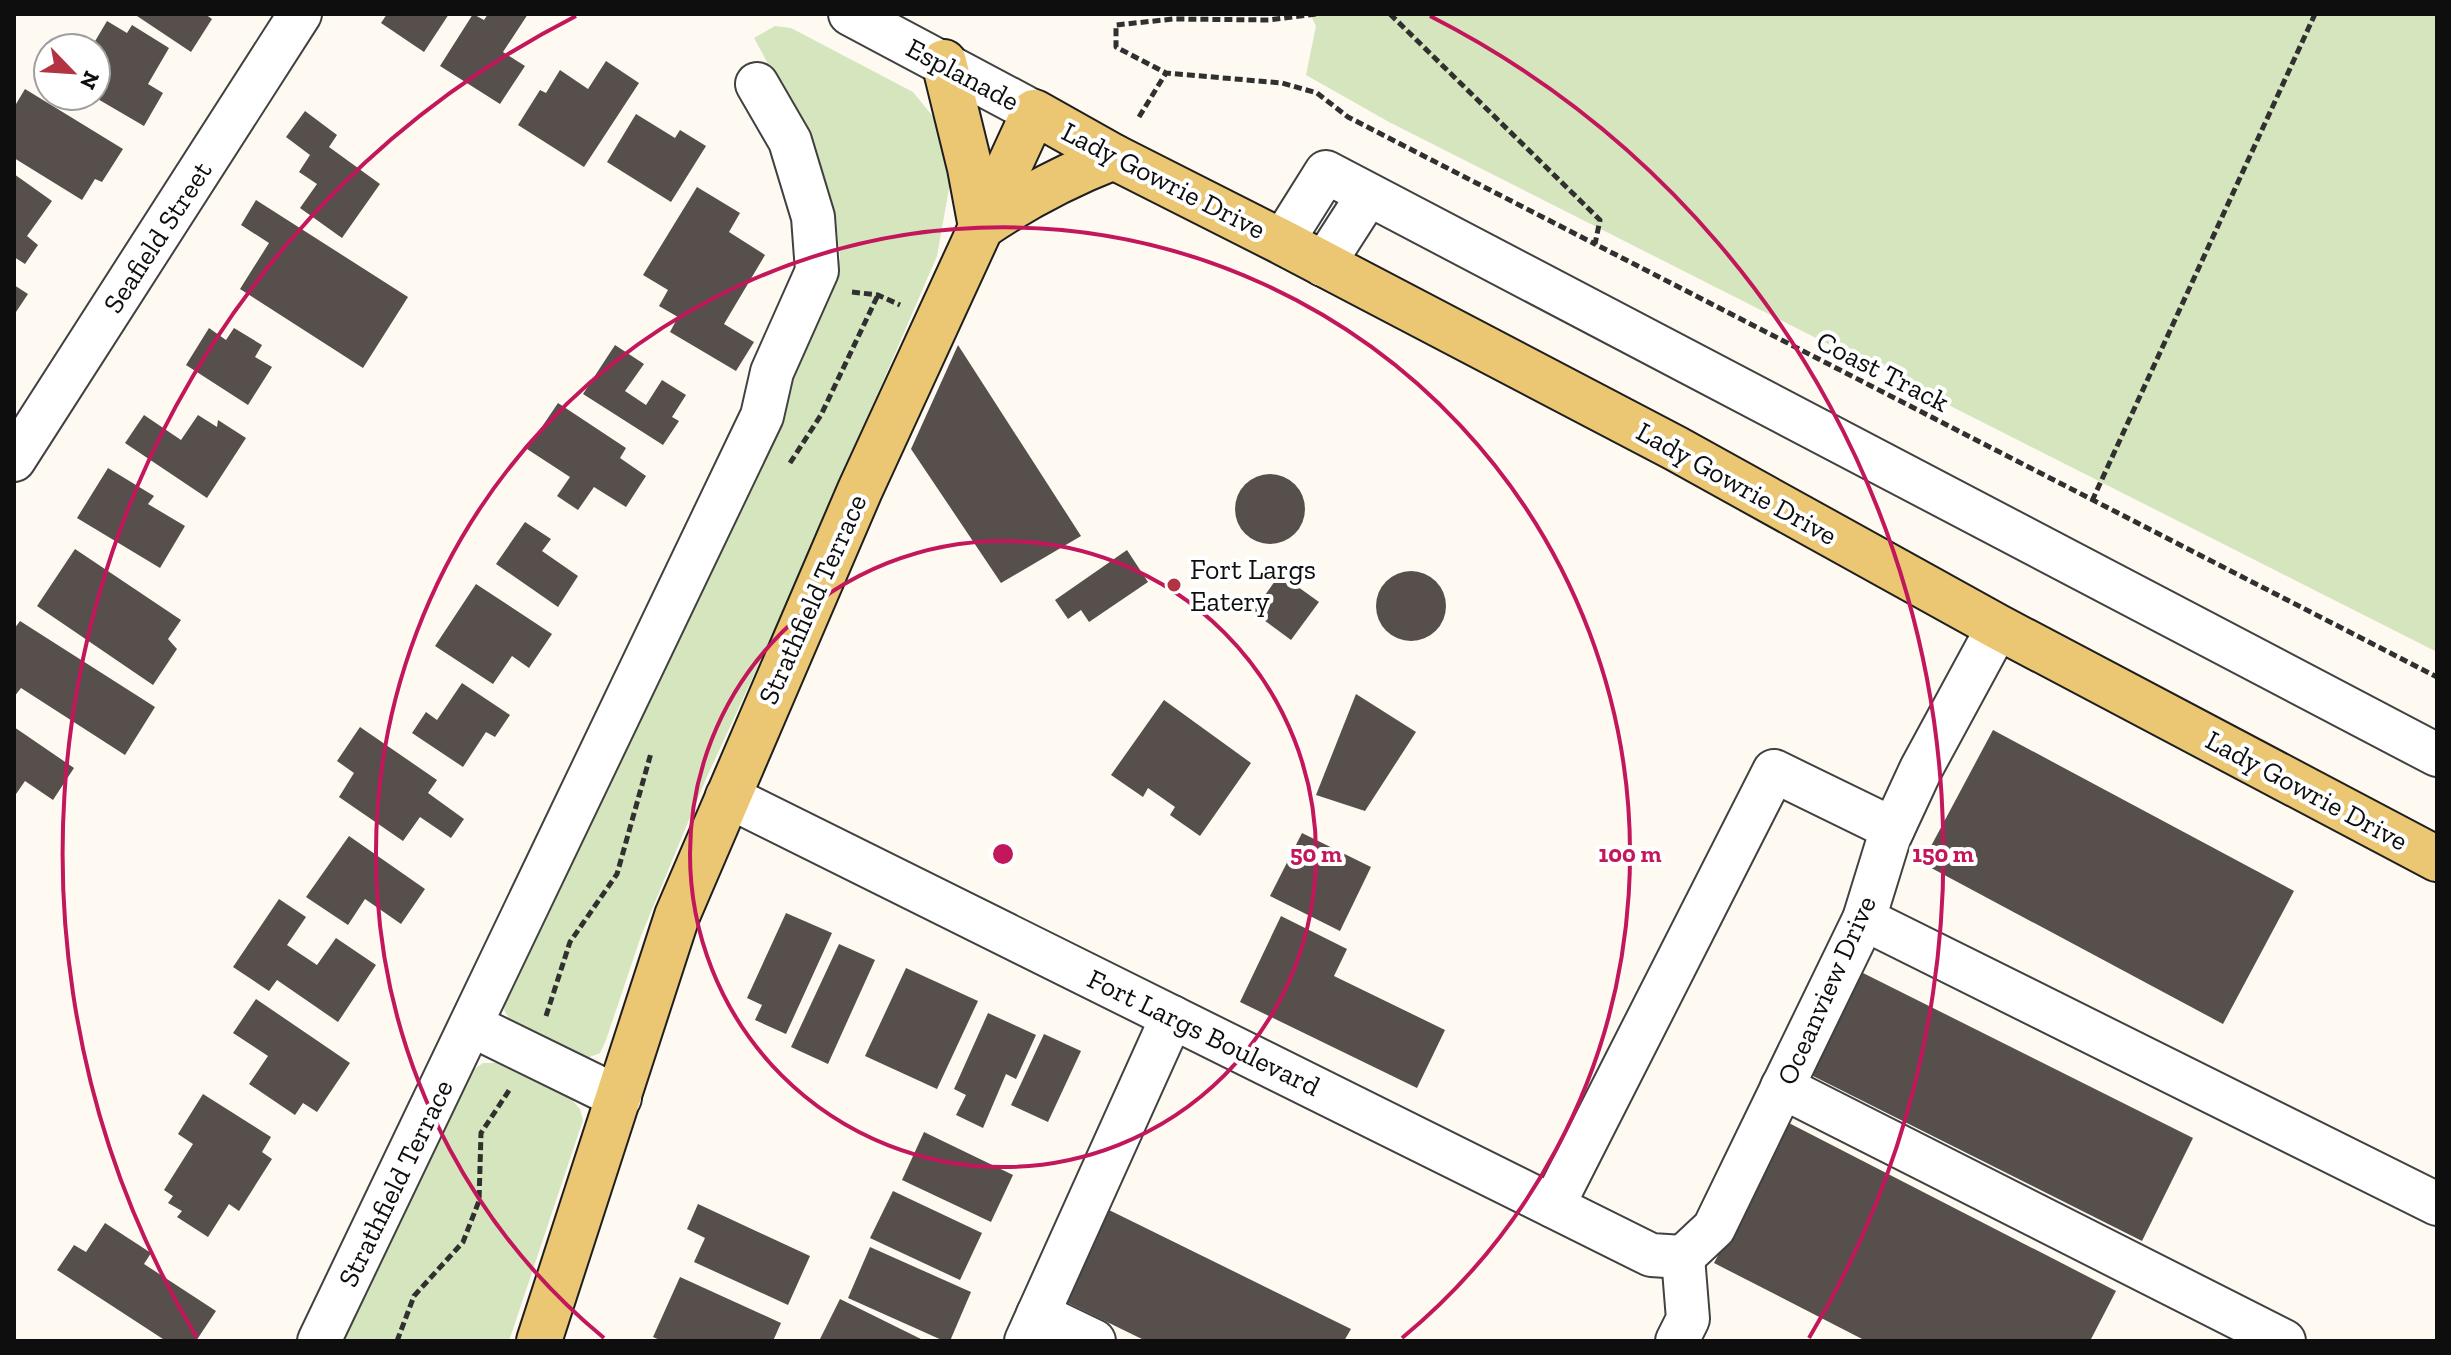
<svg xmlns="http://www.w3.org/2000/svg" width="2451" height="1355" font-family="'Zilla Slab',serif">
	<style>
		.green { fill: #d5e5bd }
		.building { fill: #564f4c }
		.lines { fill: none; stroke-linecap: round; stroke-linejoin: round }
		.minor-casing { stroke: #414141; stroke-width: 46 }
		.major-casing { stroke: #1f1f1f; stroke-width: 48 }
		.path { stroke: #303030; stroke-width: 5; stroke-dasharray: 8 4; stroke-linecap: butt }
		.minor { stroke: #fff; stroke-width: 42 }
		.major { stroke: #ecc773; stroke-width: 44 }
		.ring { fill: none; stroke: #c2185b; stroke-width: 4 }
		.poi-dot { fill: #b23341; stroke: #fff; stroke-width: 3 }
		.labels { text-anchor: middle; stroke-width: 8; stroke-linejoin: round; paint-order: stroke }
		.street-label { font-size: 28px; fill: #0e0e0e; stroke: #fff }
		.poi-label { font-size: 28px; fill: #0e0e0e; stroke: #fff; text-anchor: start }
		.centre { fill: #c2185b; stroke: #fff; stroke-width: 4 }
		.ring-label { font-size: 24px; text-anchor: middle; font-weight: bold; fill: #c2185b; stroke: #fff; stroke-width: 8; stroke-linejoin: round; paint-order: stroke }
	</style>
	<rect width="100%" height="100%" fill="#fefaf1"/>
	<!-- green -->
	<g class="green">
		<path d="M1310 14H2437V652L1389 122 1306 75 1316 26Z"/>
		<path d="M775 26 791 28 913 92 943 129 950 183 937 256 794 588 705 781 641 936 606 1040 600 1053 587 1058 512 1025 504 1010 507 990 840 259 836 218 813 146 754 38Z"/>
		<path d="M483 1063H496L572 1100 580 1109 583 1120 509 1341H343L470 1072Z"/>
	</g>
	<!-- building -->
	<g class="building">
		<path d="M134 14H205L212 19 191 52Z"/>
		<path d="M387 14H449L424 52 381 23Z"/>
		<path d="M473 14 484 20 488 14H528L503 52 525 66 500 104 440 66Z"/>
		<path d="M107 21 127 33 132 25 169 48 148 84 163 93 144 126 96 98V48H91Z"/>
		<path d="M606 61 639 83 584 167 518 125 540 90 546 93 560 70 588 89Z"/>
		<path d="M25 89 123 149 102 182 95 179 82 200 14 158V103L16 104Z"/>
		<path d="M305 111 337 135 329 147 380 184 342 238 300 208 317 184 299 172 310 155 286 137Z"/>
		<path d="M636 114 675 138 680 130 706 146 671 202 607 162Z"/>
		<path d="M14 174 52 201 27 236 38 245 25 264 14 257Z"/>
		<path d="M697 187 740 213 729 232 765 255 724 324 754 342 736 371 670 332 678 317 659 306 668 290 643 275Z"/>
		<path d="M256 200 408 297 363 368 240 289 269 243 241 225Z"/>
		<path d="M14 285 28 294 14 315Z"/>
		<path d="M209 328 226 340 234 328 262 345 255 357 272 367 248 405 186 365Z"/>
		<path d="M615 345 644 364 625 391 646 405 662 380 686 395 672 417 679 421 663 445 583 394Z"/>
		<path d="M958 345 1081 536 1001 583 911 449Z"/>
		<path d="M558 403 626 448 620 458 646 476 626 507 594 487 578 510 557 496 570 477 527 449Z"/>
		<path d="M144 415 181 440 198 415 217 427 218 420 246 438 207 498 125 443Z"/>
		<path d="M108 468 154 496 148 504 185 526 160 568 77 518Z"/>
		<circle cx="1270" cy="509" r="35"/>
		<path d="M525 522 551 539 542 551 578 576 558 607 496 564Z"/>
		<path d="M75 549 181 620 168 639 177 649 153 685 37 606Z"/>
		<path d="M1127 550 1148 582 1089 622 1081 610 1068 619 1055 600Z"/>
		<circle cx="1411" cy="606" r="35"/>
		<path d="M1280 574 1319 602 1291 640 1253 612Z"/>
		<path d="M476 584 552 634 529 668 512 656 493 684 435 646Z"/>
		<path d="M20 621 155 707 125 755 21 688 14 697V629Z"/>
		<path d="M462 683 510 715 495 737 486 732 463 767 412 733 426 712 437 720Z"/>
		<path d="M1356 694 1416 732 1365 811 1316 795Z"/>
		<path d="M1164 700 1251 763 1200 836 1170 815 1175 807 1148 788 1143 797 1111 775Z"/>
		<path d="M14 727 74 768 53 800 25 781 14 797Z"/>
		<path d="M360 727 437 780 428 793 464 819 451 838 420 817 403 841 339 797 354 773 337 761Z"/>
		<path d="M1993 730 2294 891 2223 1024 1922 863Z"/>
		<path d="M1302 833 1371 867 1340 931 1270 896Z"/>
		<path d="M349 836 425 889 401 924 365 899 348 925 306 897Z"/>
		<path d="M279 899 306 917 287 945 317 965 336 938 376 965 338 1022 277 980 269 991 233 967Z"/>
		<path d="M786 913 832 933 786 1034 755 1020 762 1005 747 998Z"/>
		<path d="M1281 916 1347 949 1334 976 1445 1030 1417 1088 1240 1002Z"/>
		<path d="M839 944 875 960 828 1064 791 1047Z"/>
		<path d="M906 968 978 1001 937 1089 865 1056Z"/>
		<path d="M1857 970 2193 1138 2142 1241 1805 1072Z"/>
		<path d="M256 999 350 1063 317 1112 303 1103 295 1115 249 1084 268 1056 233 1033Z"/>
		<path d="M988 1013 1036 1035 1016 1079 1006 1074 983 1128 956 1115 966 1095 954 1089Z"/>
		<path d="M1044 1034 1081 1051 1048 1122 1011 1105Z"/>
		<path d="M203 1094 271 1137 262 1152 272 1159 239 1211 229 1204 208 1237 177 1217 182 1211 168 1203 173 1196 164 1190 193 1144 178 1134Z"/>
		<path d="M1787 1122 2116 1291 2090 1341H1866L1714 1263Z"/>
		<path d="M924 1132 1013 1175 991 1222 902 1180Z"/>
		<path d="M893 1191 982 1233 960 1280 870 1238Z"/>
		<path d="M698 1204 810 1256 788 1305 694 1262 705 1238 687 1229Z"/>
		<path d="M1107 1209 1351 1329 1344 1341H1146L1062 1300Z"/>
		<path d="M105 1223 151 1253 144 1264 216 1311 196 1341H166L57 1270 74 1245 86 1252Z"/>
		<path d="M870 1247 971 1292 950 1341H944L848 1298Z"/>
		<path d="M680 1277 781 1323 773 1341H662L653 1337Z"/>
		<path d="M840 1299 925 1341H819Z"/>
	</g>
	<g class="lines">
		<!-- minor casing -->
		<g class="minor-casing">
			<g id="minor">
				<path d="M850 14 1034 112"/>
				<path d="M1282 242 1326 172 2437 755"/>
				<path d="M1323 265 1368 195"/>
				<path d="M14 460 300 14"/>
				<path d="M727 796 1651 1255 1683 1257"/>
				<path d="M1864 919 2437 1204"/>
				<path d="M471 1025 620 1098"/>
				<path d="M1782 1087 2284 1341"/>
				<path d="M1553 1206 1774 771 1893 829"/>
				<path d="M1683 1257 1714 1228 1864 919 1889 838 1921 769 1998 627"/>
				<path d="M1038 1314 1094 1341"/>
				<path d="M319 1341 762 416 772 372 817 271 813 217 790 141 757 84"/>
				<path d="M1026 1341 1172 1017"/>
				<path d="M1677 1341 1688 1319 1683 1257"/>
			</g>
		</g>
		<!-- major casing -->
		<g class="major-casing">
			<g id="major">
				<path d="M944 62 970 168 981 227C1025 197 1065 176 1114 157"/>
				<path d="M539 1341 677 916 860 490 1034 112 1114 157 1282 242 1675 448 1998 627 2437 859"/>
			</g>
		</g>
		<!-- path -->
		<g class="path">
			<path d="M1316 14 1269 20 1173 19 1116 25V47L1166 73 1282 83 1317 93 1348 117 1595 244"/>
			<path d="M1390 14 1600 220 1595 244 2437 677"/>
			<path d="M1139 117 1166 73"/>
			<path d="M852 292 878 295 900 305"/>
			<path d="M790 463 821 415 878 295"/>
			<path d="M2092 501 2315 14"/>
			<path d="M546 1016 570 942 617 874 651 753"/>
			<path d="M397 1341 414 1296 463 1242 479 1201 481 1133 510 1089"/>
		</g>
		<!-- minor -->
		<use href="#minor" class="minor"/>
		<!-- major -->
		<use href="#major" class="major"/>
	</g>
	<!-- distance rings -->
	<g class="ring">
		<circle cx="1003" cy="854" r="313"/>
		<path d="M604 1338A627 627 0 1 1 1402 1338"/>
		<path d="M197 1338A940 940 0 0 1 576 16M1430 16A940 940 0 0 1 1809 1338"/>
	</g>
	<!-- markers -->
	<circle class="poi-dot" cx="1174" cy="585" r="8"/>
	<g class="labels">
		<!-- street labels -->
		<g class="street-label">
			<text transform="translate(963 74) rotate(28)" y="10">Esplanade</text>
			<text transform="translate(1164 180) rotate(27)" y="10">Lady Gowrie Drive</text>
			<text transform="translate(157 237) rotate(-57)" y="10">Seafield Street</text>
			<text transform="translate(1883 371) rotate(27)" y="10">Coast Track</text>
			<text transform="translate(1737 483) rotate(29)" y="10">Lady Gowrie Drive</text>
			<text transform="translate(812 599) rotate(-66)" y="10">Strathfield Terrace</text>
			<text transform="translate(2307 790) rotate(28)" y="10">Lady Gowrie Drive</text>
			<text transform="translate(1826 990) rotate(-66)" y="10">Oceanview Drive</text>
			<text transform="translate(1204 1032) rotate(26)" y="10">Fort Largs Boulevard</text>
			<text transform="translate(395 1183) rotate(-64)" y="10">Strathfield Terrace</text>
		</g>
		<!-- poi labels -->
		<g class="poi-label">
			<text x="1190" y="579">Fort Largs<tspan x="1190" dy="32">Eatery</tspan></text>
		</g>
	</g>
	<circle cx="1003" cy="854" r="12" class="centre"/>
	<g class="ring-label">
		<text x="1316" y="862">50 m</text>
		<text x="1630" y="862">100 m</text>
		<text x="1943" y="862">150 m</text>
	</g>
	<!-- border -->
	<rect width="2451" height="1355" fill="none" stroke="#0e0e0e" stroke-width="32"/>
	<!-- north arrow -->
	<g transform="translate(72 72) rotate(115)"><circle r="38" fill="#ffffff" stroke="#9f9f9f" stroke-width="2"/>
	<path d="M0-6L14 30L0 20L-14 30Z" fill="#b23341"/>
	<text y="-12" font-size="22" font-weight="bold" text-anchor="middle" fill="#0e0e0e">N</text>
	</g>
</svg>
